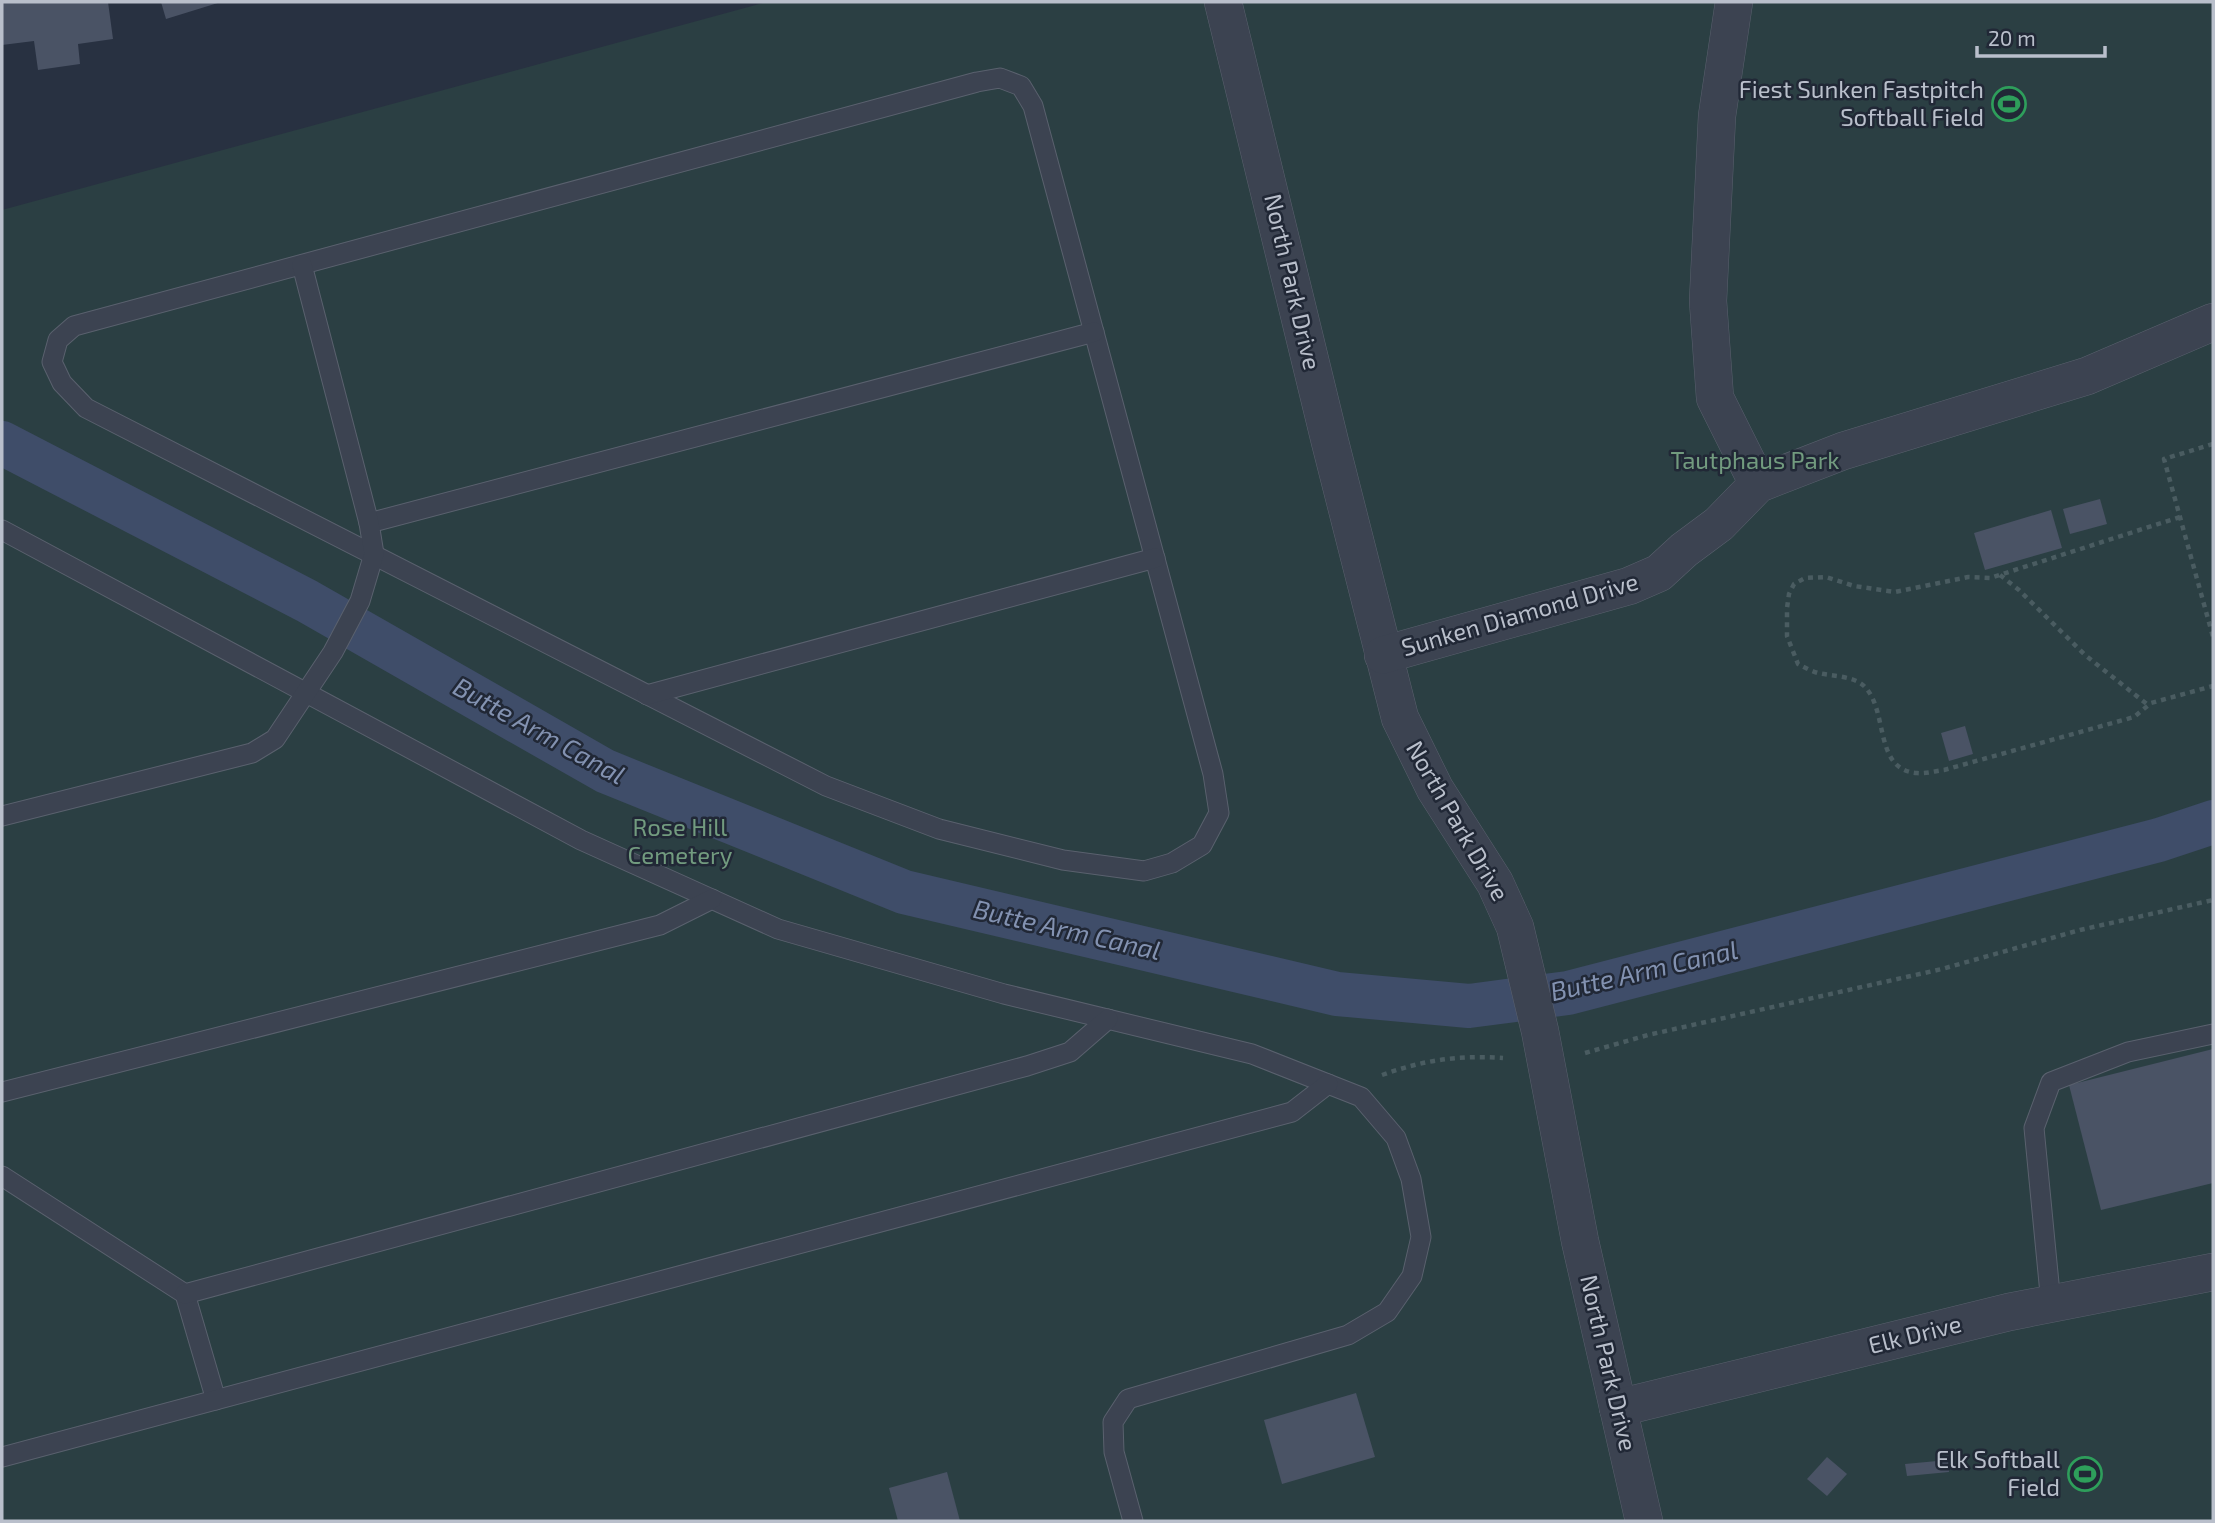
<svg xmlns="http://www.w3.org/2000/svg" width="2215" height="1523" font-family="'Exo 2',sans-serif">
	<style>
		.green { fill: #2b3f43 }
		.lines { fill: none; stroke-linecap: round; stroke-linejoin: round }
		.canal { stroke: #3f4d69; stroke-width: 44 }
		.building { fill: #4a5365 }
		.service-casing { stroke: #5a616e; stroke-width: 21 }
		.minor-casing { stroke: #5a616e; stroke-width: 38 }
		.path { stroke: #4a5c61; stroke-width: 4.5; stroke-dasharray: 5 5; stroke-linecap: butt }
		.service { stroke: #3c4351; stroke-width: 19 }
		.minor { stroke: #3c4351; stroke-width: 37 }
		.labels { text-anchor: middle; stroke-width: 5; stroke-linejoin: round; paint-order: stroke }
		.poi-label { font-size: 24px; fill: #b9bfcb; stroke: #212836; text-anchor: end }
		.street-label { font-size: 24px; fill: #b9bfcb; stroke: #212836 }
		.park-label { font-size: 24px; fill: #729b7f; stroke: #212836 }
		.water-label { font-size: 26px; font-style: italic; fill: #8392b1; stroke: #212836 }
	</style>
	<rect width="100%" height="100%" fill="#283141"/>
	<!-- green -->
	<path class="green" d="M767 2H2213V1521H2V210Z"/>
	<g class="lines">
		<!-- canal -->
		<path class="canal" d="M2 443 307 601 605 771 904 892 1337 994 1469 1006 1568 993 2159 840 2213 822"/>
	</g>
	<!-- building -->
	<g class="building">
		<path d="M2 2H108L113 39 78 44 80 64 38 70 34 41 2 45Z"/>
		<path d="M161 2H221L166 19Z"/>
		<path d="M2100 499 2107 524 2070 534 2063 509Z"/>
		<path d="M2051 510 2062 548 1985 570 1974 533Z"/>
		<path d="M1965 726 1973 754 1949 761 1941 733Z"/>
		<path d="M2213 1049V1183L2101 1210 2069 1085Z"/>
		<path d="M1356 1393 1375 1457 1282 1484 1264 1420Z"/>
		<path d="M1827 1457 1847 1474 1827 1496 1807 1479Z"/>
		<path d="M1948 1460 1949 1472 1907 1476 1905 1464Z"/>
		<path d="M947 1472 960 1521H898L889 1488Z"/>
	</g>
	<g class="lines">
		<!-- service casing -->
		<g class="service-casing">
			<g id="service">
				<path d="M1000 78 1021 86 1033 106 1213 774 1219 813 1202 845 1172 863 1144 871 1063 860 939 829 826 786 86 408 62 383 52 362 58 340 74 326 977 82Z"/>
				<path d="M369 523 1094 332"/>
				<path d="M2 530 581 840 778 929 1004 994 1252 1054 1361 1097 1396 1138 1411 1179 1421 1237 1412 1276 1387 1312 1348 1335 1128 1399 1113 1422 1114 1452 1133 1521"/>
				<path d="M647 695 1155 558"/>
				<path d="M2 816 252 753 275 739 333 652 360 601 374 554 369 523 302 265"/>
				<path d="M2 1092 660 925 712 899"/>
				<path d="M2 1176 185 1294 216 1400"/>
				<path d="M185 1294 1027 1066 1070 1052 1108 1019"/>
				<path d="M2051 1304 2034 1128 2051 1082 2128 1052 2213 1034"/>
				<path d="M2 1457 1292 1112 1328 1084"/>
			</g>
		</g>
		<!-- minor casing -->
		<g class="minor-casing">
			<g id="minor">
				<path d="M1223 2 1330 442 1400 718 1435 789 1495 883 1515 927 1540 1031 1580 1241 1644 1521"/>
				<path d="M1734 2 1717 116 1708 301 1715 398 1758 484"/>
				<path d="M1383 655 1629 586 1659 573 1684 550 1719 524 1758 484 1843 451 2087 376 2213 322"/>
				<path d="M1618 1408 2009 1312 2213 1272"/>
			</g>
		</g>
		<!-- path -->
		<g class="path">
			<path d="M2213 444 2164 459 2213 637"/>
			<path d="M2180 517 1990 578 1968 577 1895 592 1854 586 1826 577 1805 578 1794 584 1789 594 1787 608V636L1798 664C1804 667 1811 671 1818 673 1831 676 1854 676 1864 686 1889 710 1873 770 1917 773 1925 774 1935 771 1944 770L2134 717 2151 703 2213 686"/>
			<path d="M2000 575 2019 590 2085 655 2148 705"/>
			<path d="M1585 1053 1648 1035 1942 969 2080 930 2213 900"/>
			<path d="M1382 1075C1424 1060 1458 1055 1503 1058"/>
		</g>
		<!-- service -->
		<use href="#service" class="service"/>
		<!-- minor -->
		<use href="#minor" class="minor"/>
	</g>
	<!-- icons -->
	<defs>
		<g id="stadium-ring" transform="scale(1.75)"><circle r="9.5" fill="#212836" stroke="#2e9e5b" stroke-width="1.5"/><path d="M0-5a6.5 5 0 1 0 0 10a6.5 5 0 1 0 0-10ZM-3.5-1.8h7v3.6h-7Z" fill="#2e9e5b"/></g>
	</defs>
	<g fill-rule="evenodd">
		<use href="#stadium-ring" x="2009" y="104"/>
		<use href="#stadium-ring" x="2085" y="1474"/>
	</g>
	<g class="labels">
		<!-- poi labels -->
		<g class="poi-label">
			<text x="1984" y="98">Fiest Sunken Fastpitch<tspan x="1984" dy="28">Softball Field</tspan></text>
			<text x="2060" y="1468">Elk Softball<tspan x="2060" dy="28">Field</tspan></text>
		</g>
		<!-- street labels -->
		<g class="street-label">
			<text transform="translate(1292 282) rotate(77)" y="8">North Park Drive</text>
			<text transform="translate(1520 615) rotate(-16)" y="8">Sunken Diamond Drive</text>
			<text transform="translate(1457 821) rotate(60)" y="8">North Park Drive</text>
			<text transform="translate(1915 1335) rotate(-14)" y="8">Elk Drive</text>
			<text transform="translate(1608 1363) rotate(77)" y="8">North Park Drive</text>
		</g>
		<!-- park labels -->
		<g class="park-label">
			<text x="1755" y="469">Tautphaus Park</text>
			<text x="680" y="836">Rose Hill<tspan x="680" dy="28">Cemetery</tspan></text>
		</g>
		<!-- water labels -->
		<g class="water-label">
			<text transform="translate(539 731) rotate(29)" y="9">Butte Arm Canal</text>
			<text transform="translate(1067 930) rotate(13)" y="9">Butte Arm Canal</text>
			<text transform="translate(1644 971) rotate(-13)" y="9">Butte Arm Canal</text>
		</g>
	</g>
	<!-- border -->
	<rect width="2215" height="1523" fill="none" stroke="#b9bfcb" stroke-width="7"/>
	<!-- scale -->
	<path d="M1977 46v10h128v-10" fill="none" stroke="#b9bfcb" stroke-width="3.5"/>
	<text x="1988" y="46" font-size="21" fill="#b9bfcb" stroke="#212836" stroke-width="5" paint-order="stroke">20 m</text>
</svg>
